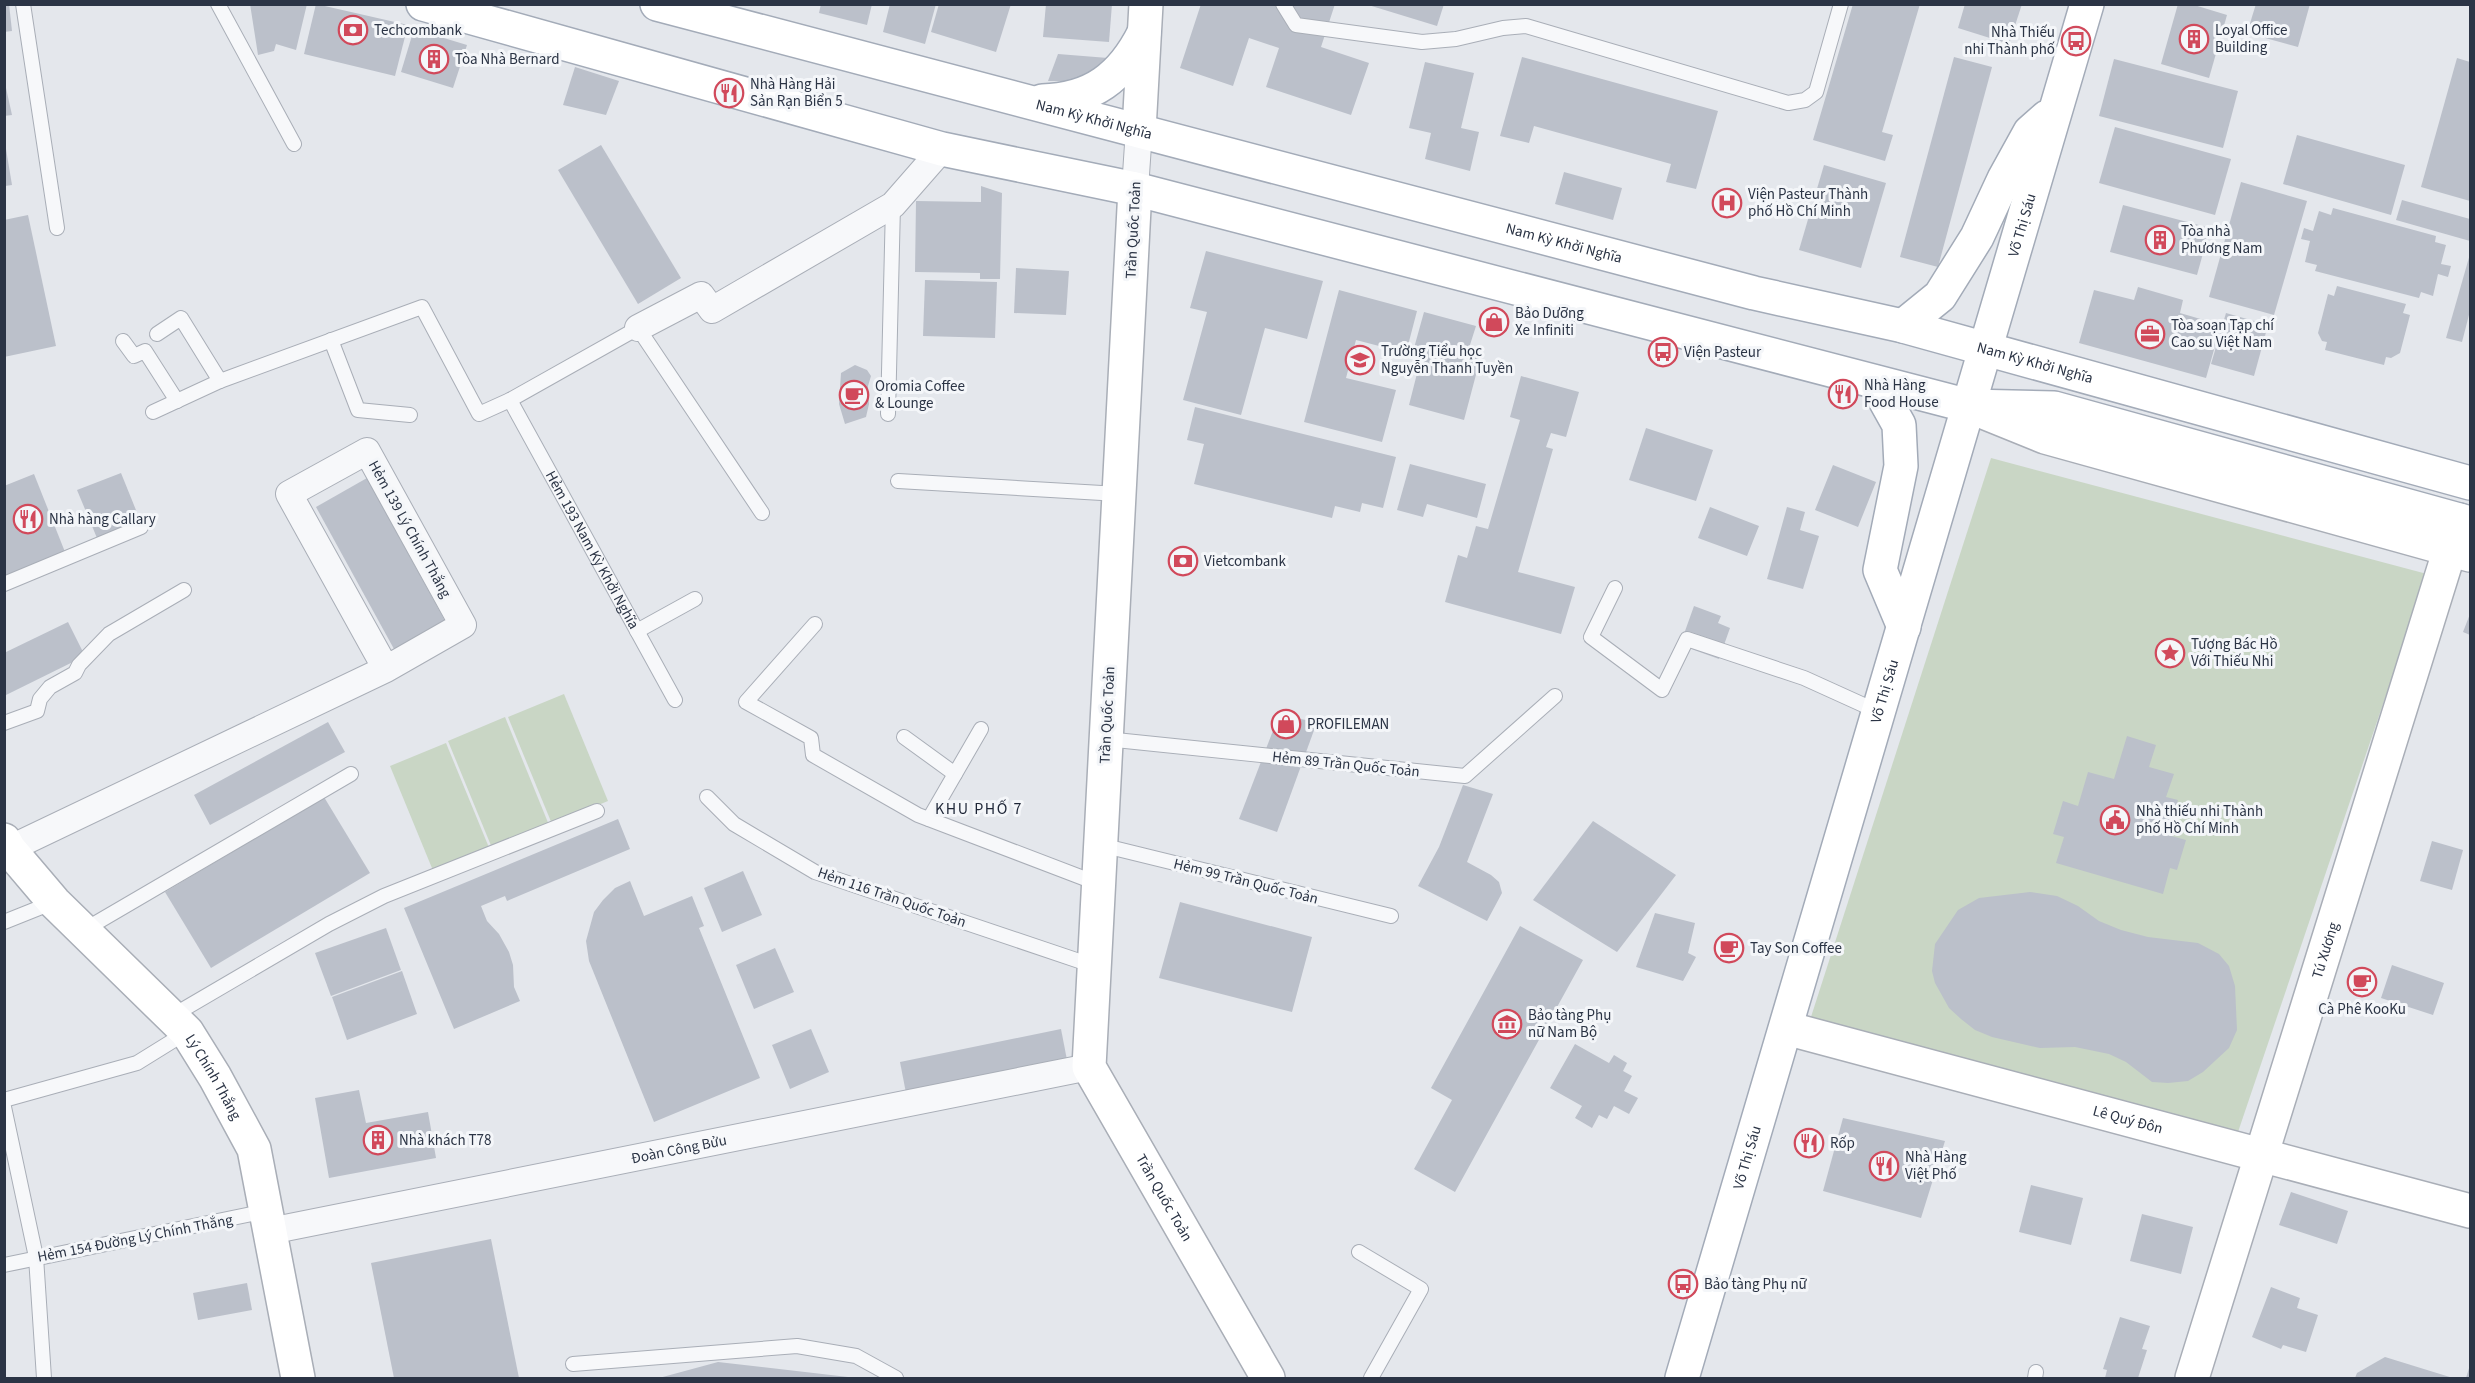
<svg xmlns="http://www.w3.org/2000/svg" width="2475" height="1383" font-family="'Source Sans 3',sans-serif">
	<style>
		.green { fill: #c9d6c5 }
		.building { fill: #bbc0ca }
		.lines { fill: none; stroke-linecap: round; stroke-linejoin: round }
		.lane-casing { stroke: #a9aeb7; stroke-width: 16 }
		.street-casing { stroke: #a9aeb7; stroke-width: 28 }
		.secondary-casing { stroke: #a9aeb7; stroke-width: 36 }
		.primary-casing { stroke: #a3abb8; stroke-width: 36 }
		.lane { stroke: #f7f8fa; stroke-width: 14 }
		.street { stroke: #f7f8fa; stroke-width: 26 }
		.secondary { stroke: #fff; stroke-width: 33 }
		.primary { stroke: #fff; stroke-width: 33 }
		.labels { text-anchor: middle; stroke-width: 6; stroke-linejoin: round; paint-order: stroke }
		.poi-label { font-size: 15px; fill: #2b3445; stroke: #f4f6f9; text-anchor: start }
		.street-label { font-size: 15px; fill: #2b3445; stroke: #f4f6f9 }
		.neighbourhood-label { font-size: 16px; letter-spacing: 1.5px; fill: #1d2536; stroke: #f4f6f9 }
	</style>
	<rect width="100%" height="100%" fill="#e4e7ec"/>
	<!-- green -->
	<g class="green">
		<path d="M1991 458 2427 574 2237 1135 1810 1020Z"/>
		<path d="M564 694 608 801 552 824 508 717Z"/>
		<path d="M505 717 549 825 492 848 448 741Z"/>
		<path d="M446 743 490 850 434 873 390 766Z"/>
	</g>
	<!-- building -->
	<g class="building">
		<path d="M4 4H9L12 31 4 32Z"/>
		<path d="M250 4H307L296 50 276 44 274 51 258 55Z"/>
		<path d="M316 4 408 25 395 76 304 54Z"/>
		<path d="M821 4H872L867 25 819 13Z"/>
		<path d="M890 4H936L925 44 883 32Z"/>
		<path d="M939 4H1011L996 52 931 32Z"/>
		<path d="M1046 4H1112L1109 42 1043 37Z"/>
		<path d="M1201 4H1335L1321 47 1369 63 1351 115 1266 87 1279 48 1249 38 1233 86 1180 68Z"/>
		<path d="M1365 4H1444L1437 26Z"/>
		<path d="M1853 4H1920L1882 132 1893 135 1885 161 1813 140Z"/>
		<path d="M1965 4H2022L2009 44 1958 28Z"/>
		<path d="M2178 4H2191L2227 15 2209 78 2161 64Z"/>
		<path d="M2256 4H2310L2298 47 2247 33Z"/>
		<path d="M414 29 467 45 453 88 401 72Z"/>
		<path d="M1058 54 1108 58 1101 66 1074 81H1048Z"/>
		<path d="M1522 57 1718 111 1696 189 1666 182 1671 164 1534 126 1529 143 1500 136Z"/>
		<path d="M1954 57 1992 67 1938 267 1900 257Z"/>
		<path d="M2457 58 2470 62V201L2421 187Z"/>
		<path d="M2114 59 2238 91 2223 148 2099 116Z"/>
		<path d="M1425 62 1474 73 1461 128 1479 132 1470 171 1425 159 1431 133 1409 128Z"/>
		<path d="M575 67 619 81 606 115 563 105Z"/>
		<path d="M4 79 12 115 4 116Z"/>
		<path d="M2115 127 2231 159 2215 215 2099 183Z"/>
		<path d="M2297 135 2405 165 2391 215 2283 184Z"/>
		<path d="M5 143 12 185 5 186Z"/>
		<path d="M601 145 681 278 638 304 558 170Z"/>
		<path d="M1824 165 1886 183 1861 268 1799 250Z"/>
		<path d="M1564 172 1622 188 1613 220 1555 204Z"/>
		<path d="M2241 182 2307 201 2274 315 2209 297Z"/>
		<path d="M981 186 1002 193 1000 279H980V273L915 272 916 201 981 202Z"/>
		<path d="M2402 200 2470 219V241L2396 220Z"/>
		<path d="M2123 205 2210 228 2197 275 2110 252Z"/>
		<path d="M2333 208 2436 236 2435 242 2446 245 2441 264 2451 266 2448 277 2438 274 2433 296 2421 292 2419 298 2315 271 2317 265 2305 262 2310 241 2301 239 2304 228 2313 231 2319 211 2331 215Z"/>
		<path d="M28 215 56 346 4 357V220Z"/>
		<path d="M1206 251 1323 281 1307 339 1265 328 1241 415 1183 400 1207 312 1190 308Z"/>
		<path d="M2470 254V311L2462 342 2446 338Z"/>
		<path d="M1016 268 1069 271 1066 315 1014 313Z"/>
		<path d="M925 280 997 282 995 338 923 336Z"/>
		<path d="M2337 286 2406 304 2403 313 2410 315 2400 353 2391 358 2386 357 2384 365 2325 350 2327 342 2322 341 2318 333 2328 294 2334 296Z"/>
		<path d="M2138 287 2183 300 2180 313 2221 325 2206 378 2079 343 2094 290 2134 300Z"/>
		<path d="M1339 290 1417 311 1406 353 1356 340 1346 378 1396 390 1382 442 1304 422Z"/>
		<path d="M1424 312 1476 326 1469 348 1482 352 1464 420 1409 405 1423 350 1414 348Z"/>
		<path d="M2226 313 2268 325 2254 376 2211 364Z"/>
		<path d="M855 365 867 370 871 376 868 386 869 404 866 417 845 424 839 404 841 373Z"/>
		<path d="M1521 376 1579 392 1566 437 1551 433 1546 447 1553 449 1518 572 1575 587 1561 634 1445 602 1458 555 1467 558 1476 526 1488 529 1520 420 1510 417Z"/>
		<path d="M1195 407 1396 457 1383 508 1362 503 1360 512 1335 506 1332 518 1194 484 1204 444 1187 440Z"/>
		<path d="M1646 428 1713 450 1696 501 1629 480Z"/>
		<path d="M1410 464 1486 484 1477 518 1427 504 1423 517 1397 510Z"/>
		<path d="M1833 465 1876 482 1858 527 1815 510Z"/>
		<path d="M121 473 140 520 97 538 77 490Z"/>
		<path d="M34 474 65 552 4 576V486Z"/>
		<path d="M367 478 445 621 394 649 316 507Z"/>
		<path d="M1710 507 1759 526 1747 556 1698 538Z"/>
		<path d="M1787 507 1805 512 1800 530 1819 536 1803 589 1767 579Z"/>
		<path d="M1694 606 1721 616 1718 623 1730 628 1719 659 1680 645Z"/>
		<path d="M2470 614V635L2463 632Z"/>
		<path d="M68 622 85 656 4 696V653Z"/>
		<path d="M1279 715 1317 722 1277 832 1239 819Z"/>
		<path d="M328 722 345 752 210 825 194 795Z"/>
		<path d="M2127 736 2156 745 2149 767 2174 774 2166 797 2178 800 2168 835 2186 840 2177 870 2170 868 2163 894 2056 863 2064 837 2053 834 2063 801 2078 806 2088 772 2114 779Z"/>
		<path d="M1463 785 1493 794 1467 862 1491 875 1499 882 1502 893 1487 921 1418 886 1439 847Z"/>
		<path d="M324 797 370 873 211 968 165 892Z"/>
		<path d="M618 819 630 849 507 901 505 896 481 906 487 921 499 934 509 952 513 965 514 987 520 1001 454 1029 404 908Z"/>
		<path d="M1593 821 1676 875 1617 952 1533 900Z"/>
		<path d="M2432 841 2463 850 2452 890 2420 881Z"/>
		<path d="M743 871 762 915 722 932 704 888Z"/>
		<path d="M630 881 644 916 692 896 704 926 699 928 760 1078 654 1122 589 961 586 941 594 912 603 900 615 888Z"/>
		<path d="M2030 892 2057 896 2078 906 2099 921 2121 930 2148 937 2198 943 2219 954 2229 966 2235 986 2237 1030 2229 1048 2203 1072 2188 1081 2168 1083 2152 1082 2126 1062 2109 1054 2075 1047 2040 1048 1992 1037 1975 1030 1961 1019 1949 1008 1935 983 1932 971 1935 944 1958 910 1979 898Z"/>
		<path d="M1180 902 1312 937 1292 1012 1159 978Z"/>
		<path d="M1655 913 1695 923 1688 953 1696 957 1683 981 1636 967Z"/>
		<path d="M1520 926 1583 960 1455 1192 1414 1169 1452 1100 1431 1088Z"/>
		<path d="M386 928 401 970 331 996 315 953Z"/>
		<path d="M775 948 794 992 754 1009 736 965Z"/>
		<path d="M2392 965 2444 983 2433 1015 2381 998Z"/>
		<path d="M402 971 417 1014 347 1040 332 997Z"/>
		<path d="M811 1029 829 1072 790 1089 772 1045Z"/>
		<path d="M1061 1029 1067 1060 906 1093 900 1062Z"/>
		<path d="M1575 1044 1609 1063 1614 1055 1627 1063 1623 1071 1632 1076 1624 1091 1638 1098 1629 1114 1614 1106 1607 1119 1599 1115 1592 1128 1575 1118 1582 1106 1550 1088Z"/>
		<path d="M359 1090 366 1123 428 1112 436 1158 329 1178 315 1098Z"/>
		<path d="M1843 1118 1945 1141 1921 1218 1823 1191Z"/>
		<path d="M2031 1185 2083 1198 2071 1245 2019 1232Z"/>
		<path d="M2291 1192 2348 1211 2337 1244 2279 1225Z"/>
		<path d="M2142 1214 2193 1227 2181 1274 2130 1261Z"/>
		<path d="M491 1239 519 1378H394L371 1263Z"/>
		<path d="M247 1283 252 1310 198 1320 193 1293Z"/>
		<path d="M2271 1287 2300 1298 2297 1308 2318 1315 2306 1352 2283 1345 2281 1349 2252 1337Z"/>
		<path d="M2120 1317 2150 1326 2142 1349 2147 1350 2138 1378H2105L2107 1370 2103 1369Z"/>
		<path d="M2385 1357 2453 1378H2355L2357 1373Z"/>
		<path d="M718 1362 848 1377V1378H659Z"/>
		<path d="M2470 1365V1378H2466Z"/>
	</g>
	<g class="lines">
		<!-- lane casing -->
		<g class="lane-casing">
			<g id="lane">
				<path d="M23 4 57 228"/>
				<path d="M218 4 294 144"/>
				<path d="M1283 4 1296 25 1422 42 1456 39 1503 28 1526 26 1788 103 1805 100 1816 92 1841 4"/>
				<path d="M157 334 181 318 220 381"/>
				<path d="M331 340 358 410 410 415"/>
				<path d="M123 341 134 356 145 351 177 401"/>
				<path id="s1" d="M510 400 675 700"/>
				<path d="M153 412 220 381 422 307 479 414 510 400 638 328 762 513"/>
				<path d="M888 414 893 205"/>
				<path d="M898 481 1119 494"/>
				<path d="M4 584 141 527"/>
				<path d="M1615 588 1591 637 1662 690 1687 639 1804 678 1879 712"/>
				<path d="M815 624 746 702 811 738 813 755 918 815 1099 884"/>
				<path d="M637 631 695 599"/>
				<path d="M4 723 37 711 40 699 50 687 75 673 79 665 109 634 184 590"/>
				<path d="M904 737 955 774"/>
				<path d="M1106 739 1465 776 1555 696"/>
				<path d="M707 797 734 824 815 872 1094 966"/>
				<path d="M929 819 981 729"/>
				<path d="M1101 845 1391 916"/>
				<path d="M4 922 54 902"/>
				<path d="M84 930 351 774"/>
				<path d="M172 1016 329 924 384 896 597 811"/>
				<path d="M4 1100 137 1063 187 1032"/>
				<path d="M4 1107 36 1257 44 1378"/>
				<path d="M1359 1252 1421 1289 1371 1378"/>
				<path d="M4 1265 266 1211"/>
				<path d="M573 1364 797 1346 856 1356 896 1378"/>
				<path d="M2035 1378 2036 1372"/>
			</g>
		</g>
		<!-- street casing -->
		<g class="street-casing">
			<g id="street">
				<path d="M1135 189 1139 130"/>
				<path d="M638 328 701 295 712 310 893 205 942 149"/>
				<path d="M9 849 386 669 463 625 367 451 289 494 386 669"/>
				<path id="s2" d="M270 1231 1089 1067"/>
			</g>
		</g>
		<!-- secondary casing -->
		<g class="secondary-casing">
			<g id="secondary">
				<path d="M1139 130 1146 4"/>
				<path id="s3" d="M1135 189 1089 1067 1268 1378"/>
				<path d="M1971 407 2045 437 2470 555"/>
				<path id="s4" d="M4 840 9 849 54 902 187 1032 215 1077 254 1149 298 1378"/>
				<path id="s5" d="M1786 1028 2470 1211"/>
				<path id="s6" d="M2192 1378 2459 520"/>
			</g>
		</g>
		<!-- primary casing -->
		<g class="primary-casing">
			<g id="primary">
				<path d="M423 4 942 149 1135 189 1969 406 2054 408 2470 523"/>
				<path id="s7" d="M657 4 1754 293 1903 326 2470 483"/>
				<path d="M1042 101C1092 100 1122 77 1144 33"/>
				<path d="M1903 326 1940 296 1977 237 2004 179 2030 132 2047 117"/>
				<path d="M1875 382 1899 425 1901 466 1880 570 1904 627"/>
				<path id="s8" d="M1682 1378 2087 4"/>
			</g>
		</g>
		<!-- lane -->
		<use href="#lane" class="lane"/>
		<!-- street -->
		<use href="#street" class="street"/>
		<!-- secondary -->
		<use href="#secondary" class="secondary"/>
		<!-- primary -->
		<use href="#primary" class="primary"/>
	</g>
	<!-- icons -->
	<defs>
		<g id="bank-ring" transform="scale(1.5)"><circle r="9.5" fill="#f4f6f9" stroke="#d1495b" stroke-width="1.5"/><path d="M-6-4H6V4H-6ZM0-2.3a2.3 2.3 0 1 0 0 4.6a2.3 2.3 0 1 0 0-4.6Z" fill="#d1495b"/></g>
		<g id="building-ring" transform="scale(1.5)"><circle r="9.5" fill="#f4f6f9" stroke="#d1495b" stroke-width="1.5"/><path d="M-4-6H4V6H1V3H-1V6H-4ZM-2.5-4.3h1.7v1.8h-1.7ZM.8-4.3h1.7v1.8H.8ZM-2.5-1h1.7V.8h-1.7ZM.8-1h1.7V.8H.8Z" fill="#d1495b"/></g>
		<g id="bus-ring" transform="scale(1.5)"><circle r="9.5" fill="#f4f6f9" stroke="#d1495b" stroke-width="1.5"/><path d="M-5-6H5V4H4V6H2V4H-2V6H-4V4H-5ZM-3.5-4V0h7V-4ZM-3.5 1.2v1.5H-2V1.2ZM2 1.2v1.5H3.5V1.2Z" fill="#d1495b"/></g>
		<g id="restaurant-ring" transform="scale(1.5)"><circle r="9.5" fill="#f4f6f9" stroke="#d1495b" stroke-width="1.5"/><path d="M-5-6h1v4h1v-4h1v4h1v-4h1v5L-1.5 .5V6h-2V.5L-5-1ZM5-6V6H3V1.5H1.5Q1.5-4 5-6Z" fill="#d1495b"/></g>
		<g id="hospital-ring" transform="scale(1.5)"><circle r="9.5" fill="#f4f6f9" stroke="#d1495b" stroke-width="1.5"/><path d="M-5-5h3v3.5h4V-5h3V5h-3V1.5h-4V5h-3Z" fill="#d1495b"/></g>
		<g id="shop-ring" transform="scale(1.5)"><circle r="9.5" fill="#f4f6f9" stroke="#d1495b" stroke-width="1.5"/><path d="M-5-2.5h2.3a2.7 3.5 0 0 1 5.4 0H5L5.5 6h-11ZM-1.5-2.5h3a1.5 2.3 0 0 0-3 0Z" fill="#d1495b"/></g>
		<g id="office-ring" transform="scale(1.5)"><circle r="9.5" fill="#f4f6f9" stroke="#d1495b" stroke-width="1.5"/><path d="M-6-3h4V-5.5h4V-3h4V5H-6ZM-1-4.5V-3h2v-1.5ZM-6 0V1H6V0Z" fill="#d1495b"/></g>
		<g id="school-ring" transform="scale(1.5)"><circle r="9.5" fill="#f4f6f9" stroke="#d1495b" stroke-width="1.5"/><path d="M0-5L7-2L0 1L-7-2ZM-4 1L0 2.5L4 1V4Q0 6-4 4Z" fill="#d1495b"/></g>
		<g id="cafe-ring" transform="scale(1.5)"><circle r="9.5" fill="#f4f6f9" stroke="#d1495b" stroke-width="1.5"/><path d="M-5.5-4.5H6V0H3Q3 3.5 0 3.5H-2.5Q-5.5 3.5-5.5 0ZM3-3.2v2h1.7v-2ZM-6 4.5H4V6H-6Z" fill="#d1495b"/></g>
		<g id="sight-ring" transform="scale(1.5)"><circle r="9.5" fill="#f4f6f9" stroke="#d1495b" stroke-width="1.5"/><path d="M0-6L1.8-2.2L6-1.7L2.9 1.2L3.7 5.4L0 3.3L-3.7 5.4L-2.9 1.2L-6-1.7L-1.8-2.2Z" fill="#d1495b"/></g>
		<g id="civic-ring" transform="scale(1.5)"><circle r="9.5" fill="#f4f6f9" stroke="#d1495b" stroke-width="1.5"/><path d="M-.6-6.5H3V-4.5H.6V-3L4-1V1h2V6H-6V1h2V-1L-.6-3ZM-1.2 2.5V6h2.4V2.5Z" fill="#d1495b"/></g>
		<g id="museum-ring" transform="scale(1.5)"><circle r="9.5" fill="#f4f6f9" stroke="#d1495b" stroke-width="1.5"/><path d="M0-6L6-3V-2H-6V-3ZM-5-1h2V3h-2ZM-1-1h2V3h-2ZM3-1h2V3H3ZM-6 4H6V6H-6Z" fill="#d1495b"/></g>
	</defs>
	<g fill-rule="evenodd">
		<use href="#bank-ring" x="353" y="30"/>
		<use href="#building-ring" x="2194" y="39"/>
		<use href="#bus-ring" x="2076" y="41"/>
		<use href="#building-ring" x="434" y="59"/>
		<use href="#restaurant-ring" x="729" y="93"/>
		<use href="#hospital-ring" x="1727" y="203"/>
		<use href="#building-ring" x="2160" y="240"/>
		<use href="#shop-ring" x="1494" y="322"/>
		<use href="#office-ring" x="2150" y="334"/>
		<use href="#bus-ring" x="1663" y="352"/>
		<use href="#school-ring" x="1360" y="360"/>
		<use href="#restaurant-ring" x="1843" y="394"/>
		<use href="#cafe-ring" x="854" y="395"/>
		<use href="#restaurant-ring" x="28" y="519"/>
		<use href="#bank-ring" x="1183" y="561"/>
		<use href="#sight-ring" x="2170" y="653"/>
		<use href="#shop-ring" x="1286" y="724"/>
		<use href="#civic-ring" x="2115" y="820"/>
		<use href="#cafe-ring" x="1729" y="948"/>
		<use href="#cafe-ring" x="2362" y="982"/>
		<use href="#museum-ring" x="1507" y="1024"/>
		<use href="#building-ring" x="378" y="1140"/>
		<use href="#restaurant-ring" x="1809" y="1143"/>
		<use href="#restaurant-ring" x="1884" y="1166"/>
		<use href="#bus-ring" x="1683" y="1284"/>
	</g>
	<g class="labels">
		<!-- poi labels -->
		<g class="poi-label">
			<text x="374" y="35">Techcombank</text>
			<text x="2215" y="35">Loyal Office<tspan x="2215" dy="17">Building</tspan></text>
			<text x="2055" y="37" text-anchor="end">Nhà Thiếu<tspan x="2055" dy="17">nhi Thành phố</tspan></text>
			<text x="455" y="64">Tòa Nhà Bernard</text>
			<text x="750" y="89">Nhà Hàng Hải<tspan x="750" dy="17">Sản Rạn Biển 5</tspan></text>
			<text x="1748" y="199">Viện Pasteur Thành<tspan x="1748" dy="17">phố Hồ Chí Minh</tspan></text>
			<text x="2181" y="236">Tòa nhà<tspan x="2181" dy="17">Phương Nam</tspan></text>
			<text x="1515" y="318">Bảo Dưỡng<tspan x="1515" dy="17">Xe Infiniti</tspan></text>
			<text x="2171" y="330">Tòa soạn Tạp chí<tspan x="2171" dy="17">Cao su Việt Nam</tspan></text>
			<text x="1381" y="356">Trường Tiểu học<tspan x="1381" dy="17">Nguyễn Thanh Tuyền</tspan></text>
			<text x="1684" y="357">Viện Pasteur</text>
			<text x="1864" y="390">Nhà Hàng<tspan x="1864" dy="17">Food House</tspan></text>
			<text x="875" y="391">Oromia Coffee<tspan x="875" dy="17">&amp; Lounge</tspan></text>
			<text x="49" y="524">Nhà hàng Callary</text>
			<text x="1204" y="566">Vietcombank</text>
			<text x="2191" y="649">Tượng Bác Hồ<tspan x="2191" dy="17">Với Thiếu Nhi</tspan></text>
			<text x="1307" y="729">PROFILEMAN</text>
			<text x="2136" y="816">Nhà thiếu nhi Thành<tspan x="2136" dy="17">phố Hồ Chí Minh</tspan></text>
			<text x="1750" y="953">Tay Son Coffee</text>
			<text x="2362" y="1014" text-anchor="middle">Cà Phê KooKu</text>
			<text x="1528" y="1020">Bảo tàng Phụ<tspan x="1528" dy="17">nữ Nam Bộ</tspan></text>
			<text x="399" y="1145">Nhà khách T78</text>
			<text x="1830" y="1148">Rốp</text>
			<text x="1905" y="1162">Nhà Hàng<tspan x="1905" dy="17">Việt Phố</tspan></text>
			<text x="1704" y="1289">Bảo tàng Phụ nữ</text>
		</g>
		<!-- street labels -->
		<g class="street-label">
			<text dy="5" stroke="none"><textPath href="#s7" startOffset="452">Nam Kỳ Khởi Nghĩa</textPath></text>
			<text dy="5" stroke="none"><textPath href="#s8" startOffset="1202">Võ Thị Sáu</textPath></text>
			<text transform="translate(1133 230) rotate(-87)" y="5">Trần Quốc Toản</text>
			<text dy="5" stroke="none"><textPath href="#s7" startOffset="938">Nam Kỳ Khởi Nghĩa</textPath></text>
			<text dy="5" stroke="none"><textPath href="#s7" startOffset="1424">Nam Kỳ Khởi Nghĩa</textPath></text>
			<text transform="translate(410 529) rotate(61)" y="5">Hẻm 139 Lý Chính Thắng</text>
			<text dy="5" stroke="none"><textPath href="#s1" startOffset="171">Hẻm 193 Nam Kỳ Khởi Nghĩa</textPath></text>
			<text dy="5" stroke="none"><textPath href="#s8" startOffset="716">Võ Thị Sáu</textPath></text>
			<text transform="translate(1107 715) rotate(-87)" y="5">Trần Quốc Toản</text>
			<text transform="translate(1346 764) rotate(6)" y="5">Hẻm 89 Trần Quốc Toản</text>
			<text transform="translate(1246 881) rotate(14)" y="5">Hẻm 99 Trần Quốc Toản</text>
			<text transform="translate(892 897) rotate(19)" y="5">Hẻm 116 Trần Quốc Toản</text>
			<text dy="5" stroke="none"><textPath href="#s6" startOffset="448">Tú Xương</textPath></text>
			<text dy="5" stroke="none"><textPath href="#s4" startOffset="318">Lý Chính Thắng</textPath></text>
			<text dy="5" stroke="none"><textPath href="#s5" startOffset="354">Lê Quý Đôn</textPath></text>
			<text dy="5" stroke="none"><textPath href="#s2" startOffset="417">Đoàn Công Bửu</textPath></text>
			<text dy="5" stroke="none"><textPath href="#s8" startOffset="230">Võ Thị Sáu</textPath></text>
			<text dy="5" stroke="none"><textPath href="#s3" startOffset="1030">Trần Quốc Toản</textPath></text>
			<text transform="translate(135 1238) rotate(-11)" y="5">Hẻm 154 Đường Lý Chính Thắng</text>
		</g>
		<!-- neighbourhood labels -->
		<g class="neighbourhood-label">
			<text x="979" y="814">KHU PHỐ 7</text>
		</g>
	</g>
	<!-- border -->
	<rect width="2475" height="1383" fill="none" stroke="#2b3445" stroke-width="12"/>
</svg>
